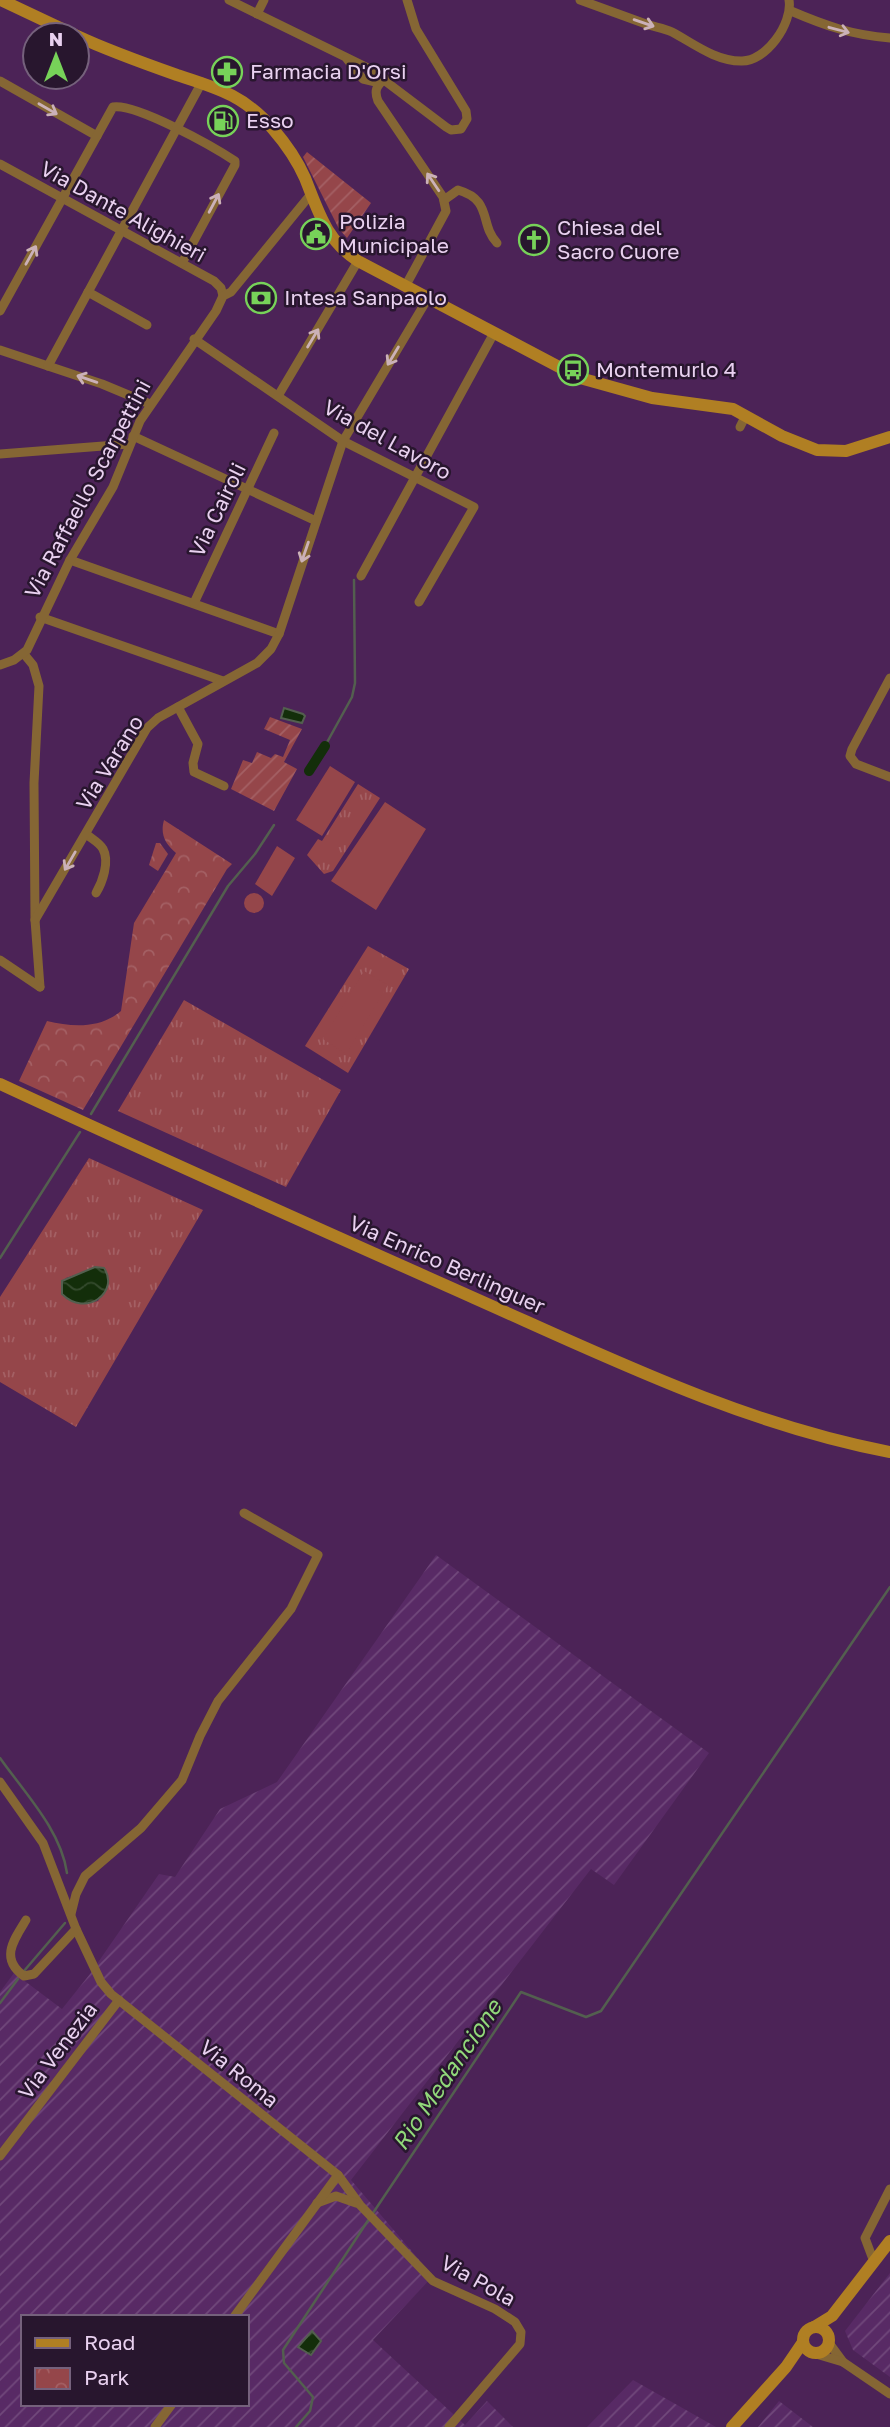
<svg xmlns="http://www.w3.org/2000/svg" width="890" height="2427" font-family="'Golos Text',sans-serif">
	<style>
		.industrial { fill: url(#industrial-furrows); fill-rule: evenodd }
		.grass { fill: url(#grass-tufts); fill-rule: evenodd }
		.park { fill: url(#park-crowns) }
		.garden { fill: url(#garden-furrows) }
		.pitch { fill: #95464a }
		.water { fill: url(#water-waves); stroke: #535f4f; stroke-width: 2 }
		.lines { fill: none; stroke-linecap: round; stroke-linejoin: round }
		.stream { stroke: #535f4f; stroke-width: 2.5 }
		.canal { stroke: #132e0a; stroke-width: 10 }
		.street { stroke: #856634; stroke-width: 9 }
		.secondary { stroke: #b07f23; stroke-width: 12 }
		.oneway { stroke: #cbb1b8 }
		.labels { text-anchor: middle; stroke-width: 5; stroke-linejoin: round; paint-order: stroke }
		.poi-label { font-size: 21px; fill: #e9d1f0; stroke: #28162e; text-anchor: start }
		.street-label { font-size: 21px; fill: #e9d1f0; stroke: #28162e }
		.water-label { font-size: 23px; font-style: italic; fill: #91d87a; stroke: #28162e }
	</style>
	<defs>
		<pattern id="industrial-furrows" width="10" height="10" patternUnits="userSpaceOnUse" patternTransform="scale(1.75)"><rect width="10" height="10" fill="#582a65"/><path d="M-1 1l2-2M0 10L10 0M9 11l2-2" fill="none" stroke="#70487b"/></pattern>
		<pattern id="grass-tufts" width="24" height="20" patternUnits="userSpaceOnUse" patternTransform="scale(1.75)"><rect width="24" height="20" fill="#95464a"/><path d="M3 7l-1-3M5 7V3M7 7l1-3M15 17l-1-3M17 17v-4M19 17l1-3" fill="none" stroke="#a46064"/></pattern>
		<pattern id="park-crowns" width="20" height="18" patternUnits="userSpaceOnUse" patternTransform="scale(1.75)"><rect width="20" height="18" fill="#95464a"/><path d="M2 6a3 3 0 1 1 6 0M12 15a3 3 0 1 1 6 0" fill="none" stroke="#a46064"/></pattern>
		<pattern id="garden-furrows" width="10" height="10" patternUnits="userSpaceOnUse" patternTransform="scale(1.75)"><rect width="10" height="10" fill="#95464a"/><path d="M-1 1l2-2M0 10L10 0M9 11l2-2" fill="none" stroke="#a46064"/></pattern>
		<pattern id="water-waves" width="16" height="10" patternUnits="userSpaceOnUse" patternTransform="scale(1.75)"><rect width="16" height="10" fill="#132e0a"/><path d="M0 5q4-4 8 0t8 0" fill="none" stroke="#354b2e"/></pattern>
	</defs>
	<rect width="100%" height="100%" fill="#4c2357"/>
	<!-- industrial -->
	<g class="industrial">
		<path d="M436 1555 709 1753 614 1885 591 1869 351 2180 433 2276 373 2340 465 2425 487 2401 513 2427H0V1992L14 1973 62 2009 90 1974 159 1874 175 1877 220 1809 277 1782ZM23 2317H247V2404H23Z"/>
		<path d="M890 2273V2377L853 2350 845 2331Z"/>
		<path d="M633 2380 716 2427H587Z"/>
		<path d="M779 2401 813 2427H758Z"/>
	</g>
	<!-- grass -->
	<g class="grass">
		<path d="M358 784 380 798 333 871 324 874 307 855 318 839 322 841Z"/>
		<path d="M368 946 409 969 348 1073 305 1046Z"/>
		<path d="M184 1000 341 1090 286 1187 118 1111Z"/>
		<path d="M89 1158 203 1210 76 1427 0 1382V1297ZM95 1268 106 1287 98 1301 83 1304 66 1298 61 1286 66 1278Z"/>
	</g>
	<!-- park -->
	<g class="park">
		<path d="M164 820 232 864 227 869 83 1110 19 1081 47 1021C72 1027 100 1029 121 1011L134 923 176 853C165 844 160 834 164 820Z"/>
		<path d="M156 843H160L168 854 158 871 149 865Z"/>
	</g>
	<!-- garden -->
	<g class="garden">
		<path d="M307 152 371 203 347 238 339 229 303 157Z"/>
		<path d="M270 717 302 729 284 762 297 769 274 811 231 789 243 760 252 763 257 752 271 758 275 754 283 757 290 740 264 729Z"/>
	</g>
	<!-- pitch -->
	<g class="pitch">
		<path d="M330 766 355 782 322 836 296 820Z"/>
		<path d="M385 802 426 829 376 910 331 881Z"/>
		<path d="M277 846 295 858 272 896 255 884Z"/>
		<circle cx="254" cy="903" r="10"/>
		<path d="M364 971 388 985 346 1054 323 1039Z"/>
	</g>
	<!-- water -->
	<g class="water">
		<path d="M284 708 303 714 305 716 302 723 281 718Z"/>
		<path d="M95 1267 104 1268C120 1292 86 1318 62 1294V1281Z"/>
		<path d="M312 2331 321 2341 311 2355 298 2347Z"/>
	</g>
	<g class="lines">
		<!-- stream -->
		<g class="stream">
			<path d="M325 746 352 697 355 683 354 580"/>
			<path d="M91 1114 228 886 255 854 274 825"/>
			<path d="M0 1258 80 1132"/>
			<path d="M0 1758C24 1792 61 1830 67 1873"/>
			<path d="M24 1971 65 1923"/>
			<path d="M0 2003 18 1979"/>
			<path d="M373 2213 521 1992 586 2017 601 2011 890 1587"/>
			<path d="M296 2427 310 2411 313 2397 284 2363 283 2350 369 2219"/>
		</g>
		<!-- canal -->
		<path class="canal" d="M309 771 325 746"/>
		<!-- street -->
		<g class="street">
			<path d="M229 0 368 68 446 127 451 130 461 129 467 119 466 111 416 29 407 0"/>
			<path d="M580 0C602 8 624 16 646 24 654 27 664 28 672 32 693 43 715 61 741 61 766 62 793 23 789 0"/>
			<path d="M791 11C826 26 852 35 890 38"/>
			<path d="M257 14 264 0"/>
			<path d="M347 59 363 79 380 83"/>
			<path d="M386 79C376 85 374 91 378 101L443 197 446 211 406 285"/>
			<path d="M0 81 97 136"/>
			<path d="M0 164 214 281 221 288 223 296"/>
			<path d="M444 200 458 190C493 200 479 224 497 243"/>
			<path d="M88 292 147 325"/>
			<path d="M0 311 113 107C136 103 214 147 235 161V165L182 263"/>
			<path d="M194 339 343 441 474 507 419 602"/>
			<path d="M0 350 102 384 150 404"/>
			<path d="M48 366 202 82"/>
			<path d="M278 396 358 261"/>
			<path d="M740 427 746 415"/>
			<path d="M133 436 316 521"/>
			<path d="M0 454 129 444"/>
			<path d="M70 560 279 634"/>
			<path d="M361 576 494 333"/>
			<path d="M194 603 274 433"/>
			<path d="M40 617 223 681"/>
			<path d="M24 654 33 665 39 686 34 783 35 920 40 987"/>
			<path d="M0 665 14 660 27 650 70 560 113 487 140 421 216 311 223 296 231 292 311 194"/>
			<path d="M890 678 852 749 850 756 856 764 890 777"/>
			<path d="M178 707 198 744 193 763 194 772 224 786"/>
			<path d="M86 834C92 839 100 843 103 849 110 862 102 883 96 893"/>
			<path d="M35 920 147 728 158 718 257 663 271 649 279 634 343 441 428 298"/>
			<path d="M0 960 40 987"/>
			<path d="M0 1782 43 1843 76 1929 101 1982 111 1994 338 2175 360 2205 433 2281 495 2309 515 2322 521 2332 520 2344 449 2427"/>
			<path d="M71 1914 76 1894 85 1876 141 1828 182 1780 200 1736 218 1701 291 1609 318 1555 244 1513"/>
			<path d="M26 1920C13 1941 0 1959 24 1976L34 1974 76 1929"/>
			<path d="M0 2156 119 2000"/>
			<path d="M317 2203 336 2196 356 2203"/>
			<path d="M874 2262 865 2238 890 2189"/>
			<path d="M234 2317 338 2175"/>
			<path d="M829 2343 843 2362"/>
			<path d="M816 2354 843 2362 890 2394"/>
			<path d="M155 2427 172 2404"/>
		</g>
		<!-- secondary -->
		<g class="secondary">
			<path d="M1 0 75 35"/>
			<path d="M77 36C109 51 143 63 177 75 217 88 244 95 273 129 286 144 297 160 305 178 319 213 326 240 358 261L580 378 652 398 733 409 782 436 817 450 846 451 890 437"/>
			<path d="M0 1084C157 1157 315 1227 474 1298 609 1358 743 1424 890 1452"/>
			<circle cx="816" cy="2340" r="13"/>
			<path d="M814 2327 832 2316 890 2241"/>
			<path d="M732 2427 786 2367 803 2342"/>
		</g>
	</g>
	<!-- one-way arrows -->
	<defs><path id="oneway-shaft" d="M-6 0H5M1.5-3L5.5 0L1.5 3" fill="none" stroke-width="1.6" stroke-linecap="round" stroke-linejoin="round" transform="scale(1.75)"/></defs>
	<g class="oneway">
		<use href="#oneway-shaft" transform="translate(644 23) rotate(19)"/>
		<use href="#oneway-shaft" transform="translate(839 30) rotate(15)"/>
		<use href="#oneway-shaft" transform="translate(48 109) rotate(30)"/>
		<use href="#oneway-shaft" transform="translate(433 182) rotate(-124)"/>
		<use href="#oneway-shaft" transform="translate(214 203) rotate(-62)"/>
		<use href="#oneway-shaft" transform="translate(31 255) rotate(-61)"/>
		<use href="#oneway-shaft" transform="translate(313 338) rotate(-59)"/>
		<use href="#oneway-shaft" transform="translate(393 356) rotate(121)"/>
		<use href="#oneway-shaft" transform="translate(87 379) rotate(-161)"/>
		<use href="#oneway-shaft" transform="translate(305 552) rotate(109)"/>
		<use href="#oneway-shaft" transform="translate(70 861) rotate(120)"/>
	</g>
	<!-- icons -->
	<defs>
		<g id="pharmacy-ring" transform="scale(1.575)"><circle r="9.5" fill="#28162e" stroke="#77d259" stroke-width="1.5"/><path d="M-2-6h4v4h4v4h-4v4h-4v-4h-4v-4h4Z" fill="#77d259"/></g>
		<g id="fuel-ring" transform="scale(1.575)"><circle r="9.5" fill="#28162e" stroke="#77d259" stroke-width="1.5"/><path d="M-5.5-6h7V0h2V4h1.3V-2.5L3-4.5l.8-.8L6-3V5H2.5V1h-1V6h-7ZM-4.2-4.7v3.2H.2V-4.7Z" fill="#77d259"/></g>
		<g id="civic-ring" transform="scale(1.575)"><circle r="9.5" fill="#28162e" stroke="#77d259" stroke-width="1.5"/><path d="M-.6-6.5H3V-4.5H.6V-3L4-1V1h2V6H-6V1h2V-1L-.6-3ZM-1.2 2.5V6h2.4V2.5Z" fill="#77d259"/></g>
		<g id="church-ring" transform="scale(1.575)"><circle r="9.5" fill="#28162e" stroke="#77d259" stroke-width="1.5"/><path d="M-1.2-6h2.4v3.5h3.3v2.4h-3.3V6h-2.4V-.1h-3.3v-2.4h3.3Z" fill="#77d259"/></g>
		<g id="bank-ring" transform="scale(1.575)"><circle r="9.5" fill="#28162e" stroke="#77d259" stroke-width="1.5"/><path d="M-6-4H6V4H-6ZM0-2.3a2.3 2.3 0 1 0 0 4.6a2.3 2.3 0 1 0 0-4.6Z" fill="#77d259"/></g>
		<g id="bus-ring" transform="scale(1.575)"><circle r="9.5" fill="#28162e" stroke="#77d259" stroke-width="1.5"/><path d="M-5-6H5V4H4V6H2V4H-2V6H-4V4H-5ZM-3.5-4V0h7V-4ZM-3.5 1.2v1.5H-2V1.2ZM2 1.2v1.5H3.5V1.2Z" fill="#77d259"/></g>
	</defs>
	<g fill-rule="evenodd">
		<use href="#pharmacy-ring" x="227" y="72"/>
		<use href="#fuel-ring" x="223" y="121"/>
		<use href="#civic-ring" x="316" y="234"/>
		<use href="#church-ring" x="534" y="240"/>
		<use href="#bank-ring" x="261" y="298"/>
		<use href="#bus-ring" x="573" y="370"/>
	</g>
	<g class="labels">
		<!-- poi labels -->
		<g class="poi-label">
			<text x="250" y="79">Farmacia D'Orsi</text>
			<text x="246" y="128">Esso</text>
			<text x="339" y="229">Polizia<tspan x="339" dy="24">Municipale</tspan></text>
			<text x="557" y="235">Chiesa del<tspan x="557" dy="24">Sacro Cuore</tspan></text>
			<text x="284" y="305">Intesa Sanpaolo</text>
			<text x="596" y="377">Montemurlo 4</text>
		</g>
		<!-- street labels -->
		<g class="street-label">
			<text transform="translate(123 212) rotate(29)" y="7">Via Dante Alighieri</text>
			<text transform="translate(387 440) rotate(29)" y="7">Via del Lavoro</text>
			<text transform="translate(88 489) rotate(-62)" y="7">Via Raffaello Scarpettini</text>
			<text transform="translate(218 510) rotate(-64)" y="7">Via Cairoli</text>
			<text transform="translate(110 763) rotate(-58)" y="7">Via Varano</text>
			<text transform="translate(447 1265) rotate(24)" y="7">Via Enrico Berlinguer</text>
			<text transform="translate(58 2051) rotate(-53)" y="7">Via Venezia</text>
			<text transform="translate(239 2074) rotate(39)" y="7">Via Roma</text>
			<text transform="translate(478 2281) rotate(29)" y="7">Via Pola</text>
		</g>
		<!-- water labels -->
		<g class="water-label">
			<text transform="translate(447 2075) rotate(-56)" y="8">Rio Medancione</text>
		</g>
	</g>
	<!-- legend -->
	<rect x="21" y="2315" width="228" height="91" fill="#28162e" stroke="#75617c" stroke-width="2"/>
	<rect x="35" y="2338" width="35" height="10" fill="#b07f23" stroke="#75617c" stroke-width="2"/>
	<text x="84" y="2350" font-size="21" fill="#e9d1f0">Road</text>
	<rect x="35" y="2368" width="35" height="21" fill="url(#park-crowns)" stroke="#75617c" stroke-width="2"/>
	<text x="84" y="2385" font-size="21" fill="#e9d1f0">Park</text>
	<!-- north arrow -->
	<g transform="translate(56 56)"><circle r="33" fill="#28162e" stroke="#75617c" stroke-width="2"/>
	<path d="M0-5L12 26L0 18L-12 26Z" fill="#77d259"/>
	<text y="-10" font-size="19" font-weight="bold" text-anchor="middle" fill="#e9d1f0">N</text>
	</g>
</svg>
